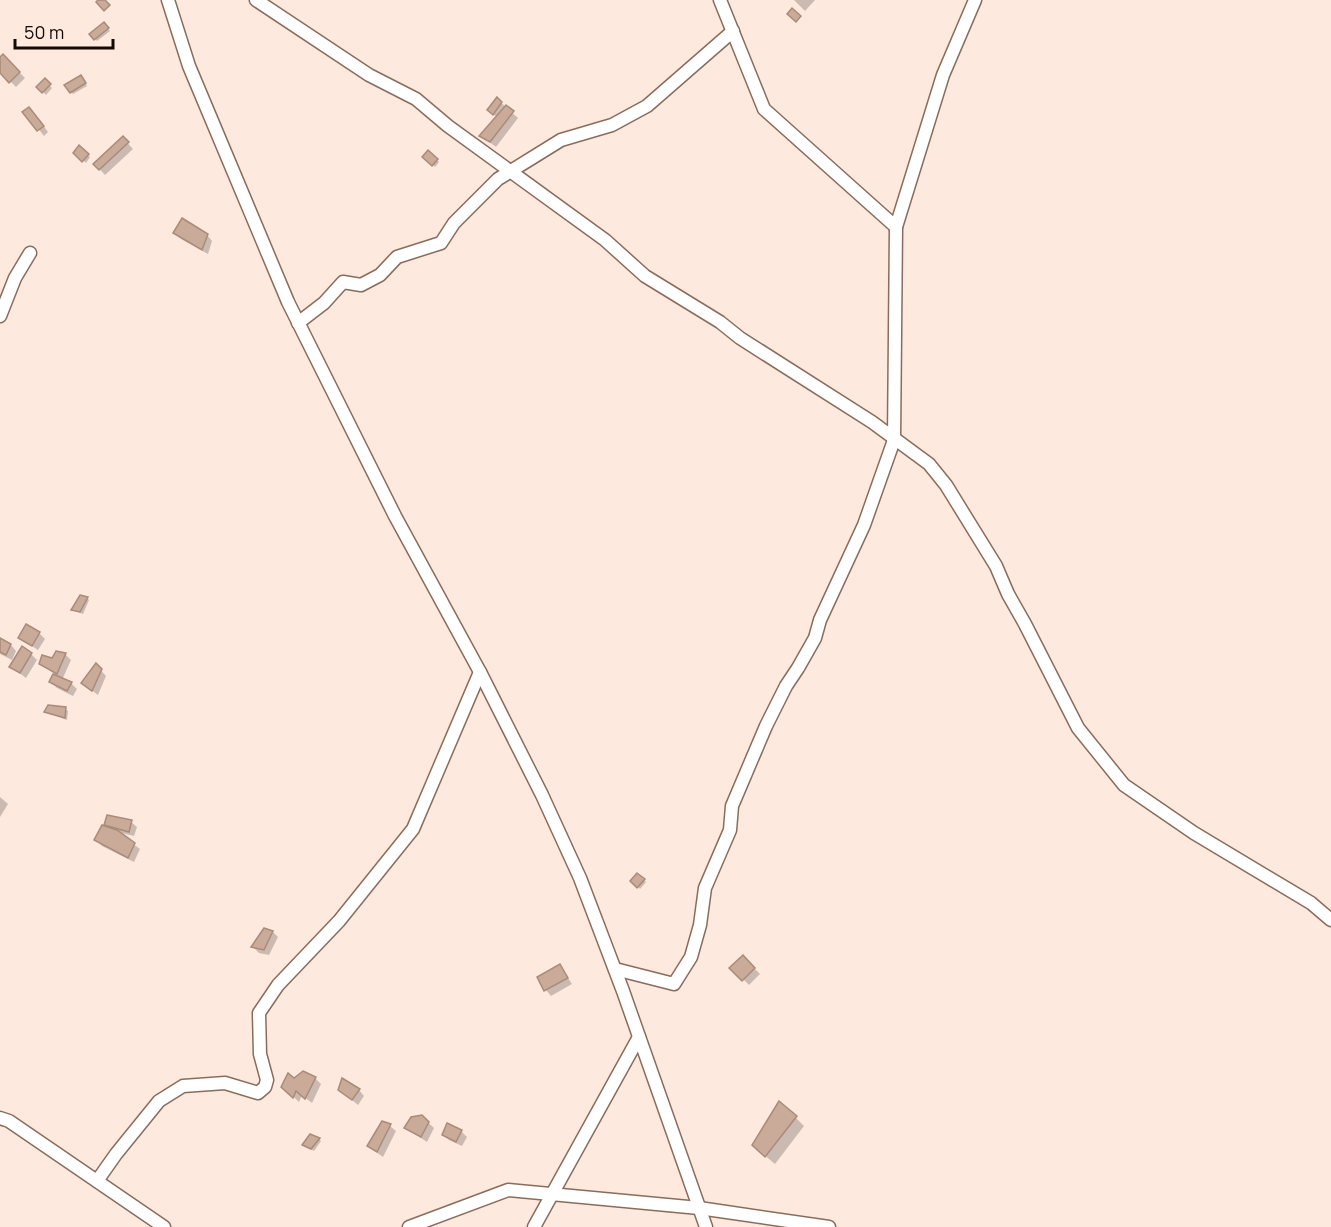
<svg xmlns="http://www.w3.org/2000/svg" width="1331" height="1227" font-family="Manrope,sans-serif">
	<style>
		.shadow { fill: #0003 }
		.building { fill: #caaa99; stroke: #a98b7a; stroke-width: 1.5 }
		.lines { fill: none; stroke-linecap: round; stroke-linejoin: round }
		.minor-casing { stroke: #8a6c5c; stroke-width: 15 }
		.minor { stroke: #fff; stroke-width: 12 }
	</style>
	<rect width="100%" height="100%" fill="#fee9de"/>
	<!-- shadow -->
	<g class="shadow">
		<path d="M794 0H815L805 11Z"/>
		<path d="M104 24 110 31 97 41 91 34Z"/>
		<path d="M3 56 25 78 16 87 0 71V59Z"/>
		<path d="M83 79 87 86 73 94 71 92Z"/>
		<path d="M45 81 52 88 46 95 38 87Z"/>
		<path d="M497 99 518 118 496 147 481 136 497 117 491 113Z"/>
		<path d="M25 112 35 114 48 132 44 136Z"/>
		<path d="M123 138 133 149 105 175 95 164Z"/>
		<path d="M79 147 90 157 86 163 75 153Z"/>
		<path d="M428 152 439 162 435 167 424 157Z"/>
		<path d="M175 233 207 235 212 241 208 254 181 239Z"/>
		<path d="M87 598 89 600 83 614 72 610Z"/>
		<path d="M39 633 45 639 38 650 20 638Z"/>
		<path d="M0 640 11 645 16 651 12 660 0 654Z"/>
		<path d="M31 654 37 660 26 678 11 667Z"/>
		<path d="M65 654 71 660 62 680 71 683 77 689 73 696 57 688 51 682 55 674 41 664Z"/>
		<path d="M96 665 106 676 98 695 89 688Z"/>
		<path d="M65 709 68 711 67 720 46 712Z"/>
		<path d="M0 797 8 804 0 817Z"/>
		<path d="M131 822 137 827 134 836 117 832 140 849 134 862 102 846 96 840 112 830 106 824Z"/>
		<path d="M637 875 646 882 640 889 632 881Z"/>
		<path d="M265 930 273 932 278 937 269 955 259 953 253 947Z"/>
		<path d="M743 957 760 974 749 985 732 968Z"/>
		<path d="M560 966 572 984 551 996 546 990Z"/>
		<path d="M315 1078 321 1084 312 1103 302 1095 299 1102 283 1087 294 1080Z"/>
		<path d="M340 1090H359L364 1096 358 1105Z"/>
		<path d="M422 1117 434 1128 427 1142 406 1128Z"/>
		<path d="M796 1118 804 1126 775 1164 763 1154Z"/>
		<path d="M390 1126 396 1131 383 1157 368 1146Z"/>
		<path d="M461 1131 467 1137 462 1146 449 1140 444 1135Z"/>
		<path d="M319 1139 321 1141 314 1151 304 1145Z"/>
	</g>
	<!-- building -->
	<g class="building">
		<path d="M98 0H105L110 5 104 11 96 2Z"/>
		<path d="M792 8 801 16 796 22 787 14Z"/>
		<path d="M104 22 109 28 94 40 89 34Z"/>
		<path d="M3 54 20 72 9 83 0 73V57Z"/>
		<path d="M81 75 86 83 70 93 64 85Z"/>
		<path d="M45 78 51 84 42 93 36 87Z"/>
		<path d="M497 97 502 102 493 115 487 110Z"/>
		<path d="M506 105 514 111 490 142 479 136Z"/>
		<path d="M29 107 44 126 37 131 22 112Z"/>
		<path d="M123 136 129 142 99 170 93 164Z"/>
		<path d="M79 145 89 154 82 162 73 153Z"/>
		<path d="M428 150 438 159 432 166 422 157Z"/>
		<path d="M182 218 208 234 202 250 173 233Z"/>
		<path d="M80 595 88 597 80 612 71 610Z"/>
		<path d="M26 624 40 632 32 646 18 638Z"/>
		<path d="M0 638 11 644 6 655 0 652Z"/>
		<path d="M22 646 32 653 20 673 9 667Z"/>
		<path d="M56 651 66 653 57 674 39 664 42 655 52 658Z"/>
		<path d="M96 663 102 669 92 691 81 683Z"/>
		<path d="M53 674 72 682 67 691 49 682Z"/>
		<path d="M48 705 66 707 65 718 44 712Z"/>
		<path d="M107 815 132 820 129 832 104 825Z"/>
		<path d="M102 825 117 830 135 843 128 858 94 840Z"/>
		<path d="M637 873 645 879 637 888 630 881Z"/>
		<path d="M264 928 273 931 264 950 251 947Z"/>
		<path d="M743 955 755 968 742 981 729 968Z"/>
		<path d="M560 964 568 978 544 991 537 977Z"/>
		<path d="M303 1071 316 1077 305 1099 296 1091 293 1098 281 1087 288 1073 294 1078Z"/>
		<path d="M342 1078 360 1089 352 1100 338 1090Z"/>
		<path d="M779 1101 797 1116 765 1157 752 1145Z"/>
		<path d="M422 1115 429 1122 421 1137 404 1128 411 1117Z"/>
		<path d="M382 1121 391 1124 377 1152 367 1146Z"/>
		<path d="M447 1123 462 1130 456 1142 442 1135Z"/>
		<path d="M310 1134 320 1138 311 1149 302 1145Z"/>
	</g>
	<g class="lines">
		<!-- minor casing -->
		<g class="minor-casing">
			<g id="minor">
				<path d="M168 0 189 66 288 302 395 516 480 672 542 795 580 878 623 991 706 1227"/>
				<path d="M256 0 369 75 416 99 448 126 605 240 645 276 720 322 740 338 872 422 929 464 946 485 996 566 1008 594 1025 624 1078 728 1124 785 1194 833 1311 903 1331 920"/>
				<path d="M720 0 764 109 896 227"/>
				<path d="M0 316 15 278 30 253"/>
				<path d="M298 323 324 303 343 282 361 285 380 275 397 257 441 243 454 223 498 179 561 140 612 125 647 106 733 31"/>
				<path d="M615 969 674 984 691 957 700 925 705 888 730 830 732 806 766 726 786 686 798 668 815 638 820 620 864 525 894 440 896 227 943 75 975 0"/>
				<path d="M0 1118 9 1121 164 1227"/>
				<path d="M97 1181 116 1154 159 1101 183 1086 225 1083 258 1093 265 1087 267 1080 260 1054 259 1013 278 985 339 921 413 829 480 672"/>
				<path d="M409 1227 508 1190 699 1208 829 1227"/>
				<path d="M534 1227 639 1037"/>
			</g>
		</g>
		<!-- minor -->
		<use href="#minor" class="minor"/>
	</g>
	<!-- scale -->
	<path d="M15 39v9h98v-9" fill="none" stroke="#140905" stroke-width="3"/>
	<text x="24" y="39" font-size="18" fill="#140905" stroke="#fee9de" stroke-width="4.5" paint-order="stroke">50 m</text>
</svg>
